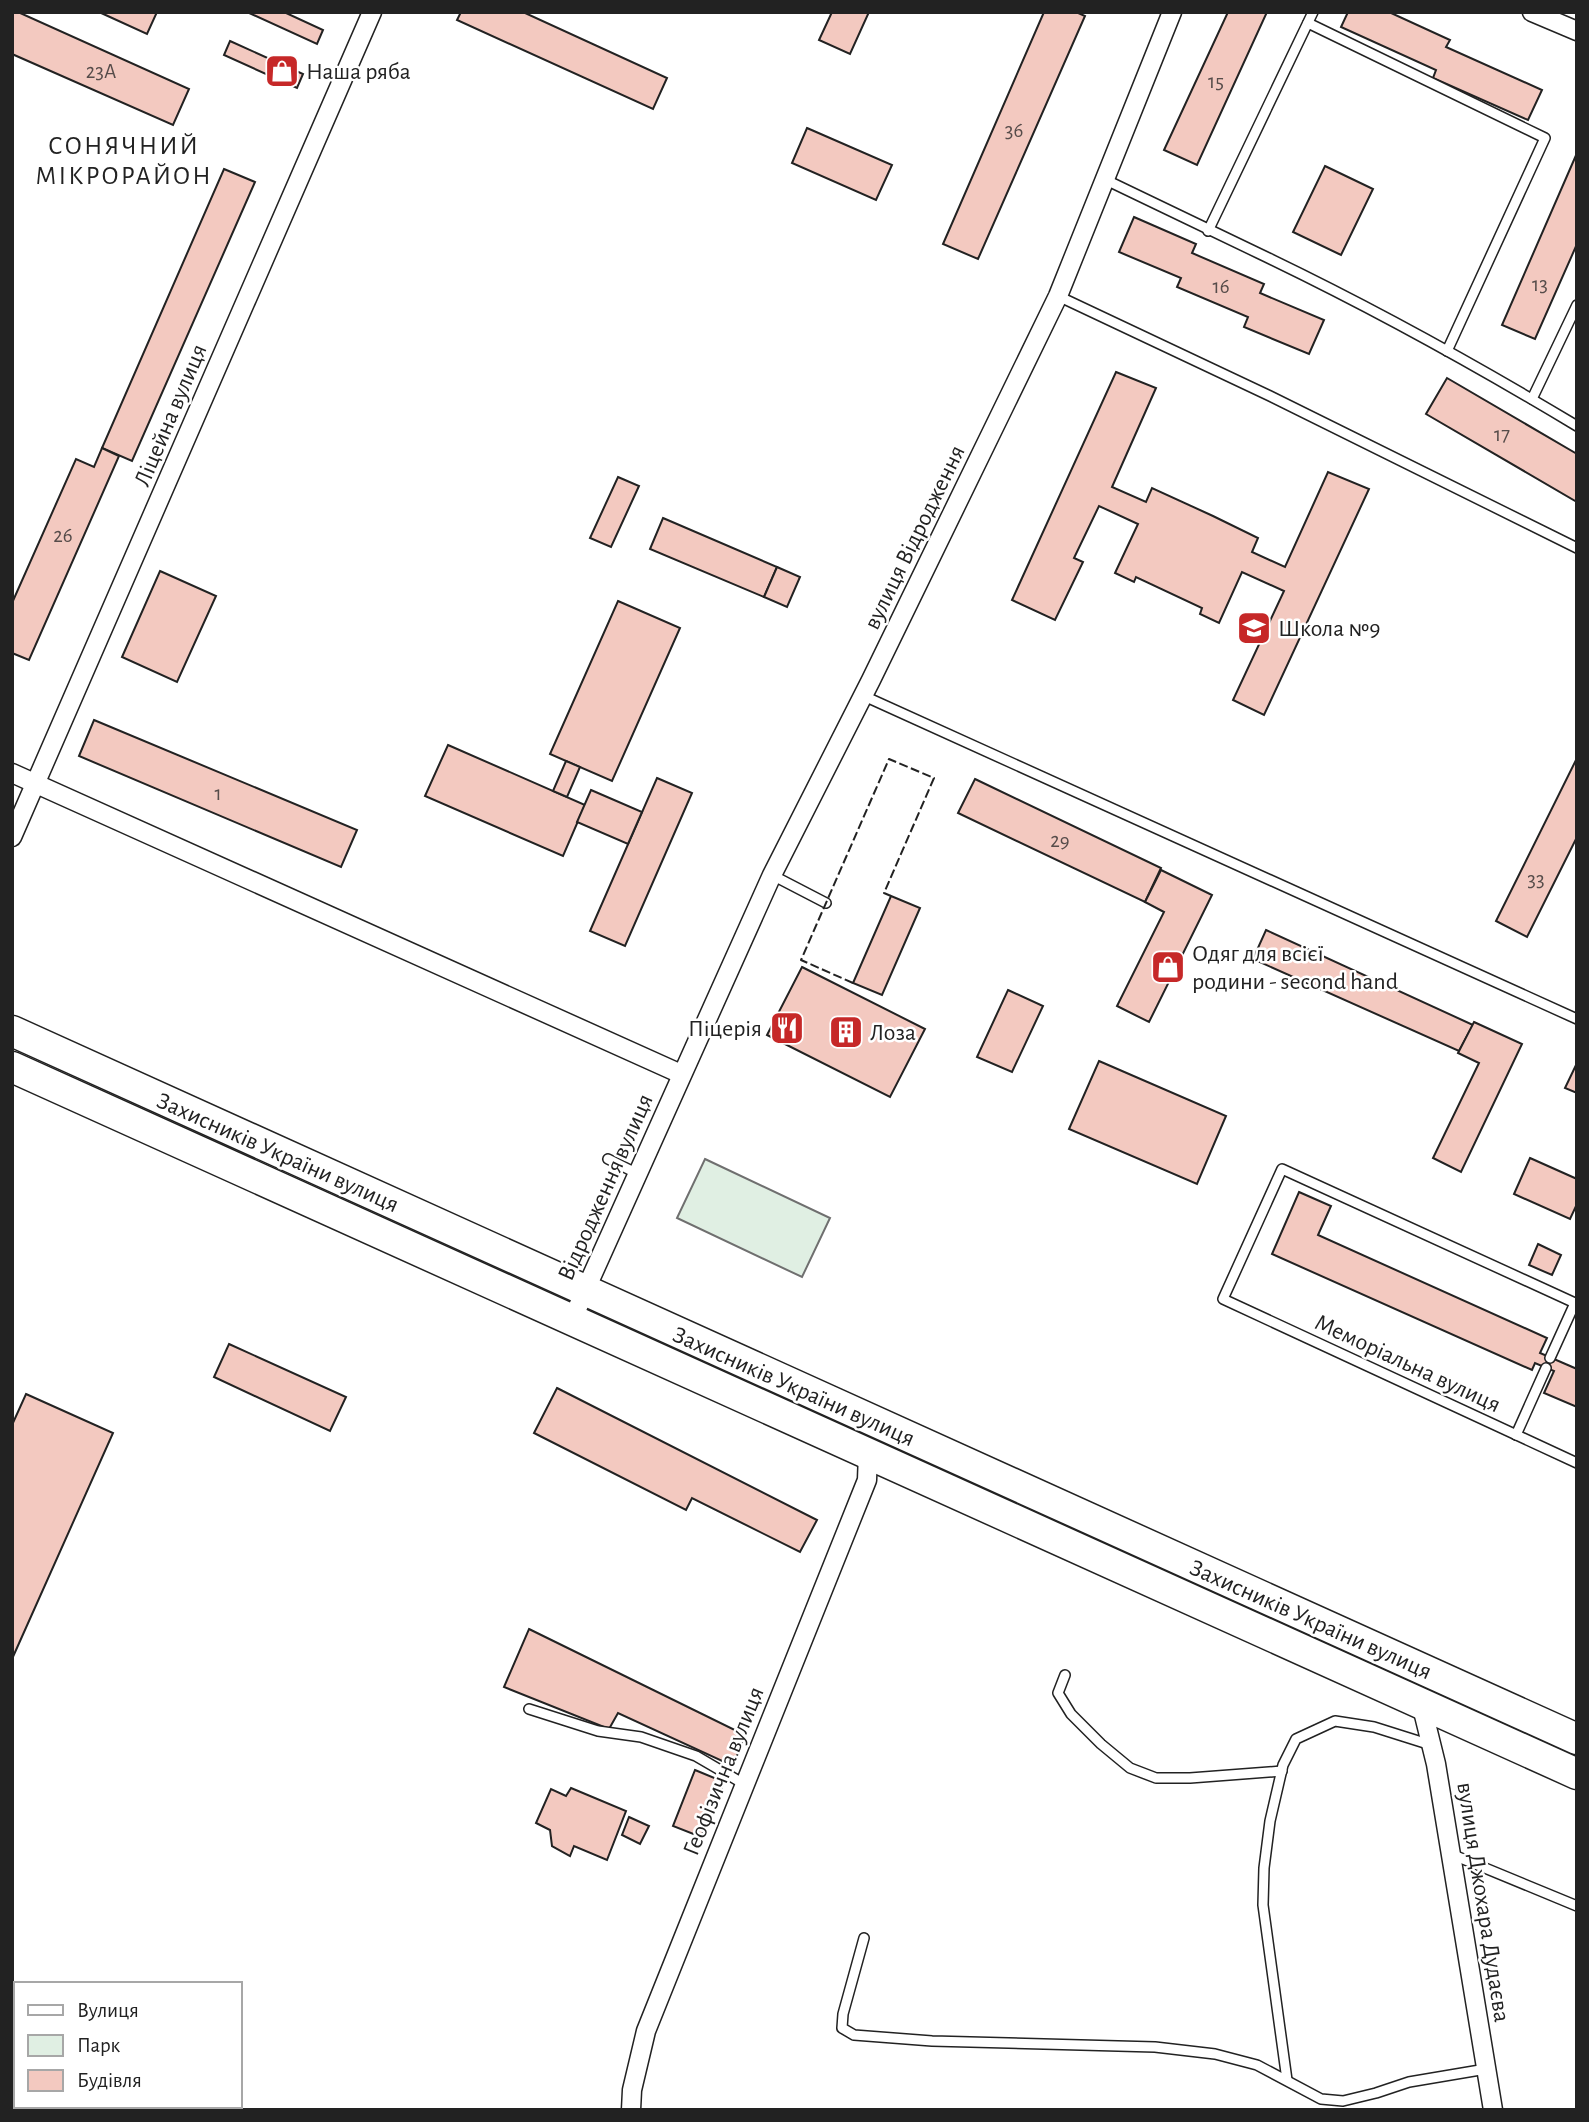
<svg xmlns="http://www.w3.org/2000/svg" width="1589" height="2122" font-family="'Alegreya Sans',sans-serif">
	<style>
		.green { fill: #e0efe3; stroke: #6f6f6f; stroke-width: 2 }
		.building { fill: #f3c9c0; stroke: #222; stroke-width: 2 }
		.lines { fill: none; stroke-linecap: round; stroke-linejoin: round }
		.service-casing { stroke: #222; stroke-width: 12 }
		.minor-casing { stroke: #222; stroke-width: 21 }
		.trunk-casing { stroke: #222; stroke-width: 33 }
		.service { stroke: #fff; stroke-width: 9 }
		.minor { stroke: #fff; stroke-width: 18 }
		.trunk { stroke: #fff; stroke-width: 30 }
		.fence { stroke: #222; stroke-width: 2; stroke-dasharray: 9 3.5; stroke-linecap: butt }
		.labels { text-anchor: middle; stroke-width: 5; stroke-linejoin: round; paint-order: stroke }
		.number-label { font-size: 21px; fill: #564c4a }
		.poi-label { font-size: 24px; fill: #222; stroke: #fff; text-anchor: start }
		.street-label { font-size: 24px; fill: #222; stroke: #fff }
		.neighbourhood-label { font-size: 26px; letter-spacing: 2px; fill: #222; stroke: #fff }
	</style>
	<rect width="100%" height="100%" fill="#fff"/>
	<!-- green -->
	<path class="green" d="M705 1159 830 1218 802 1277 677 1218Z"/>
	<!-- building -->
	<g class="building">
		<path d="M12 12H18L189 89 173 125 12 54Z"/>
		<path d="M99 12H157L147 34Z"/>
		<path d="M247 12H284L323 30 317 44Z"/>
		<path d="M461 12H523L667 78 653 109 457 20Z"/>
		<path d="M832 12H869L850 54 819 40Z"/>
		<path d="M1044 12H1076L1085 16 978 259 943 244Z"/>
		<path d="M1228 12H1267L1197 165 1164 150Z"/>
		<path d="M1348 12H1389L1450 40 1446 47 1542 90 1528 120 1433 78 1436 70 1341 27Z"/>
		<path d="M230 41 303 74 297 88 224 55Z"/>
		<path d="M807 128 892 165 876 200 792 163Z"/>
		<path d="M1577 153V244L1535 339 1502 325Z"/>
		<path d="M1325 166 1373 189 1341 255 1293 232Z"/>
		<path d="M224 169 255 182 132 461 102 448Z"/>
		<path d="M1134 217 1196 244 1192 253 1264 284 1260 293 1324 320 1309 354 1244 327 1248 317 1177 287 1181 278 1119 252Z"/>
		<path d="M1116 372 1156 388 1112 487 1146 502 1152 488 1213 516 1258 538 1252 552 1285 567 1328 472 1369 489 1264 715 1233 700 1284 591 1242 572 1219 623 1200 614 1202 608 1136 577 1134 582 1115 573 1138 524 1099 506 1074 558 1083 562 1055 620 1012 600Z"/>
		<path d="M1447 378 1577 454V502L1426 414Z"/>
		<path d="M102 448 119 456 29 660 12 653V603L76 459 94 467Z"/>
		<path d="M618 477 639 486 611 547 590 538Z"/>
		<path d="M663 518 777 567 764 597 650 549Z"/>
		<path d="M777 567 800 577 787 607 764 597Z"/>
		<path d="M160 571 216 596 177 682 122 657Z"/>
		<path d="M618 601 680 628 612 781 550 754Z"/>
		<path d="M94 720 357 830 341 867 79 756Z"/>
		<path d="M448 745 585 805 563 856 425 796Z"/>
		<path d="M1577 758V837L1527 937 1496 921Z"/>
		<path d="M566 761 580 767 567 797 553 791Z"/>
		<path d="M657 778 692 793 625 946 590 931Z"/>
		<path d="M975 779 1161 868 1145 902 958 813Z"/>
		<path d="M591 790 642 812 628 844 577 822Z"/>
		<path d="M1161 870 1212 895 1149 1022 1117 1006 1164 912 1145 902Z"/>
		<path d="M891 896 920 908 882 995 853 983Z"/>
		<path d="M1266 930 1473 1025 1459 1051 1253 959Z"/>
		<path d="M802 967 925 1029 890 1097 767 1035Z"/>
		<path d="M1008 990 1043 1006 1012 1072 977 1057Z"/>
		<path d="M1474 1022 1522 1044 1461 1172 1433 1158 1479 1063 1458 1053Z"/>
		<path d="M1099 1061 1226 1116 1197 1184 1069 1129Z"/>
		<path d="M1577 1063V1093L1565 1088Z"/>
		<path d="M1530 1158 1577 1179V1204L1570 1219 1514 1194Z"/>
		<path d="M1299 1192 1331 1206 1318 1235 1547 1338 1540 1353 1577 1369V1407L1544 1393 1554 1371 1535 1363 1532 1370 1272 1254Z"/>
		<path d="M1538 1244 1561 1255 1552 1275 1529 1265Z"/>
		<path d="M229 1344 346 1397 330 1431 214 1377Z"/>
		<path d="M557 1388 817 1520 800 1552 692 1498 686 1510 534 1433Z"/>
		<path d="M26 1394 113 1433 12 1659V1425Z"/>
		<path d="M529 1629 745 1735 733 1766 618 1713 609 1729 504 1687Z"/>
		<path d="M695 1770 724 1782 701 1837 673 1826Z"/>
		<path d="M571 1788 626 1811 607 1860 574 1846 570 1856 552 1846 550 1830 536 1823 551 1789 566 1796Z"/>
		<path d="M629 1817 649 1826 640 1844 622 1835Z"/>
	</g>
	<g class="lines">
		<!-- service casing -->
		<g class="service-casing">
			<g id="service">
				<path d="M1308 23 1545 138 1447 351"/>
				<path d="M1104 179C1155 204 1207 228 1258 253 1367 305 1474 364 1577 426"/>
				<path d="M1208 231 1313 12"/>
				<path d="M1058 296 1270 396 1577 548"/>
				<path d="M1532 399 1577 305"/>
				<path d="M864 696 1577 1019"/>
				<path d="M772 875 826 903"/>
				<path d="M608 1159 638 1174"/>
				<path d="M1575 1303 1282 1169 1223 1299 1577 1463"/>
				<path d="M1550 1358 1575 1303 1577 1304"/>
				<path d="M1516 1435 1546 1368"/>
				<path d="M1065 1675 1058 1693 1071 1714 1101 1744 1130 1768 1156 1778H1190L1282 1771"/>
				<path d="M529 1709 598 1731 641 1737 696 1756 744 1784"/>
				<path d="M1451 1854 1577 1906"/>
				<path d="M864 1938 843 2014 842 2028 854 2035 932 2041 1155 2047 1215 2054 1257 2065 1321 2099 1343 2101 1376 2093 1409 2082 1486 2069"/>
				<path d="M1287 2080 1263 1905 1264 1868 1270 1821 1283 1765 1296 1739 1335 1721 1374 1727 1431 1745"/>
			</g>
		</g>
		<!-- minor casing -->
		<g class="minor-casing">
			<g id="minor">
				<path d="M1532 12 1577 31"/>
				<path d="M12 773 681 1074"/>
				<path d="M12 837 372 12"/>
				<path d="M572 1320 772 875 871 680 1058 296 1172 12"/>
				<path d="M1421 1703 1436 1764 1493 2110"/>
				<path d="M631 2110 632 2090 646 2031 867 1480 868 1453"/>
			</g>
		</g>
		<!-- trunk casing -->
		<g class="trunk-casing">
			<g id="trunk">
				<path d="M12 1031 1577 1739"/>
				<path d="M12 1067 1577 1774"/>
			</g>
		</g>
		<!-- service -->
		<use href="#service" class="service"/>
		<!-- minor -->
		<use href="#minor" class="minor"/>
		<!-- trunk -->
		<use href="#trunk" class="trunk"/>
		<!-- fence -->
		<path class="fence" d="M853 983 801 960 889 759 934 778 884 893 891 896"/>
	</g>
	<!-- icons -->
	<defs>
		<g id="shop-square" transform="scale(1.75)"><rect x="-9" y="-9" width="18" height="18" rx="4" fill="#c62828" stroke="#fff"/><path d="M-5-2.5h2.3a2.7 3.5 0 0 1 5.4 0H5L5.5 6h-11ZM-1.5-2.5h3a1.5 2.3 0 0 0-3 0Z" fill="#fff"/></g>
		<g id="school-square" transform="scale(1.75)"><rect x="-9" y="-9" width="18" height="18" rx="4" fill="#c62828" stroke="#fff"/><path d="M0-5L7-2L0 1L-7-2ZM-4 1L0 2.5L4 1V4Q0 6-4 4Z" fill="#fff"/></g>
		<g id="restaurant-square" transform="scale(1.75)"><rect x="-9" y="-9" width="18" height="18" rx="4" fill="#c62828" stroke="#fff"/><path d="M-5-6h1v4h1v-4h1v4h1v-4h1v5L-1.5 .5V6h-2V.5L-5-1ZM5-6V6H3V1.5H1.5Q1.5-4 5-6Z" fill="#fff"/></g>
		<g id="building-square" transform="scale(1.75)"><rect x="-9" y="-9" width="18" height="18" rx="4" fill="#c62828" stroke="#fff"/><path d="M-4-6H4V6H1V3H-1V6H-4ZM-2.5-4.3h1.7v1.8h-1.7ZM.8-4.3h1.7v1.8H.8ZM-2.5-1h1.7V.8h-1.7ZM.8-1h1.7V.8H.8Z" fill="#fff"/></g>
	</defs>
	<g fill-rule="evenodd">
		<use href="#shop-square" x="282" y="71"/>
		<use href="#school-square" x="1254" y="628"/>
		<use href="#shop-square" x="1168" y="967"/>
		<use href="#restaurant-square" x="787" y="1028"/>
		<use href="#building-square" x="846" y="1032"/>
	</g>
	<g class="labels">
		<!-- number labels -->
		<g class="number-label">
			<text x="101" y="78">23А</text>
			<text x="1216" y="88">15</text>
			<text x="1014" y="137">36</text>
			<text x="1540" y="291">13</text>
			<text x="1221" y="293">16</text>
			<text x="1502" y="441">17</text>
			<text x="63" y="542">26</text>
			<text x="218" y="800">1</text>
			<text x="1060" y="847">29</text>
			<text x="1536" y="886">33</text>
		</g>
		<!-- poi labels -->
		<g class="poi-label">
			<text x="306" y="79">Наша ряба</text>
			<text x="1278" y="636">Школа №9</text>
			<text x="1192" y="961">Одяг для всієї<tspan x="1192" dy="28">родини - second hand</tspan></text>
			<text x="762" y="1036" text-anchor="end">Піцерія</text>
			<text x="870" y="1040">Лоза</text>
		</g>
		<!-- street labels -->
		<g class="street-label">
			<text transform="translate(170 415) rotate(-67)" y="8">Ліцейна вулиця</text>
			<text transform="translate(914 537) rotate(-64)" y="8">вулиця Відродження</text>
			<text transform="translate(278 1152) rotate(24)" y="8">Захисників України вулиця</text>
			<text transform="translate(605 1187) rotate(-66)" y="8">Відродження вулиця</text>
			<text transform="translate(1408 1363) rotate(25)" y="8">Меморіальна вулиця</text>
			<text transform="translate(794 1386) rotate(24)" y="8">Захисників України вулиця</text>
			<text transform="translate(1311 1619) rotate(24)" y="8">Захисників України вулиця</text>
			<text transform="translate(723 1771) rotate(-68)" y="8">Геофізична вулиця</text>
			<text transform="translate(1484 1902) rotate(81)" y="8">вулиця Джохара Дудаєва</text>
		</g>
		<!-- neighbourhood labels -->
		<g class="neighbourhood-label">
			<text x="124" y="154">СОНЯЧНИЙ<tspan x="124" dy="30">МІКРОРАЙОН</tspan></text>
		</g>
	</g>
	<!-- border -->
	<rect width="1589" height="2122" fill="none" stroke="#222222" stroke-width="28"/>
	<!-- legend -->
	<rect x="14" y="1982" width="228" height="126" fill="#ffffff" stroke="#a7a7a7" stroke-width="2"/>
	<rect x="28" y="2005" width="35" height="10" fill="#ffffff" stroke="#a7a7a7" stroke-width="2"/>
	<text x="77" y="2017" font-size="21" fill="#222222">Вулиця</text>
	<rect x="28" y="2035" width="35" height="21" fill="#e0efe3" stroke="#a7a7a7" stroke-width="2"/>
	<text x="77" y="2052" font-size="21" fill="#222222">Парк</text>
	<rect x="28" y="2070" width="35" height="21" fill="#f3c9c0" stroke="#a7a7a7" stroke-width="2"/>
	<text x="77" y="2087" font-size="21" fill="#222222">Будівля</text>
</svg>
